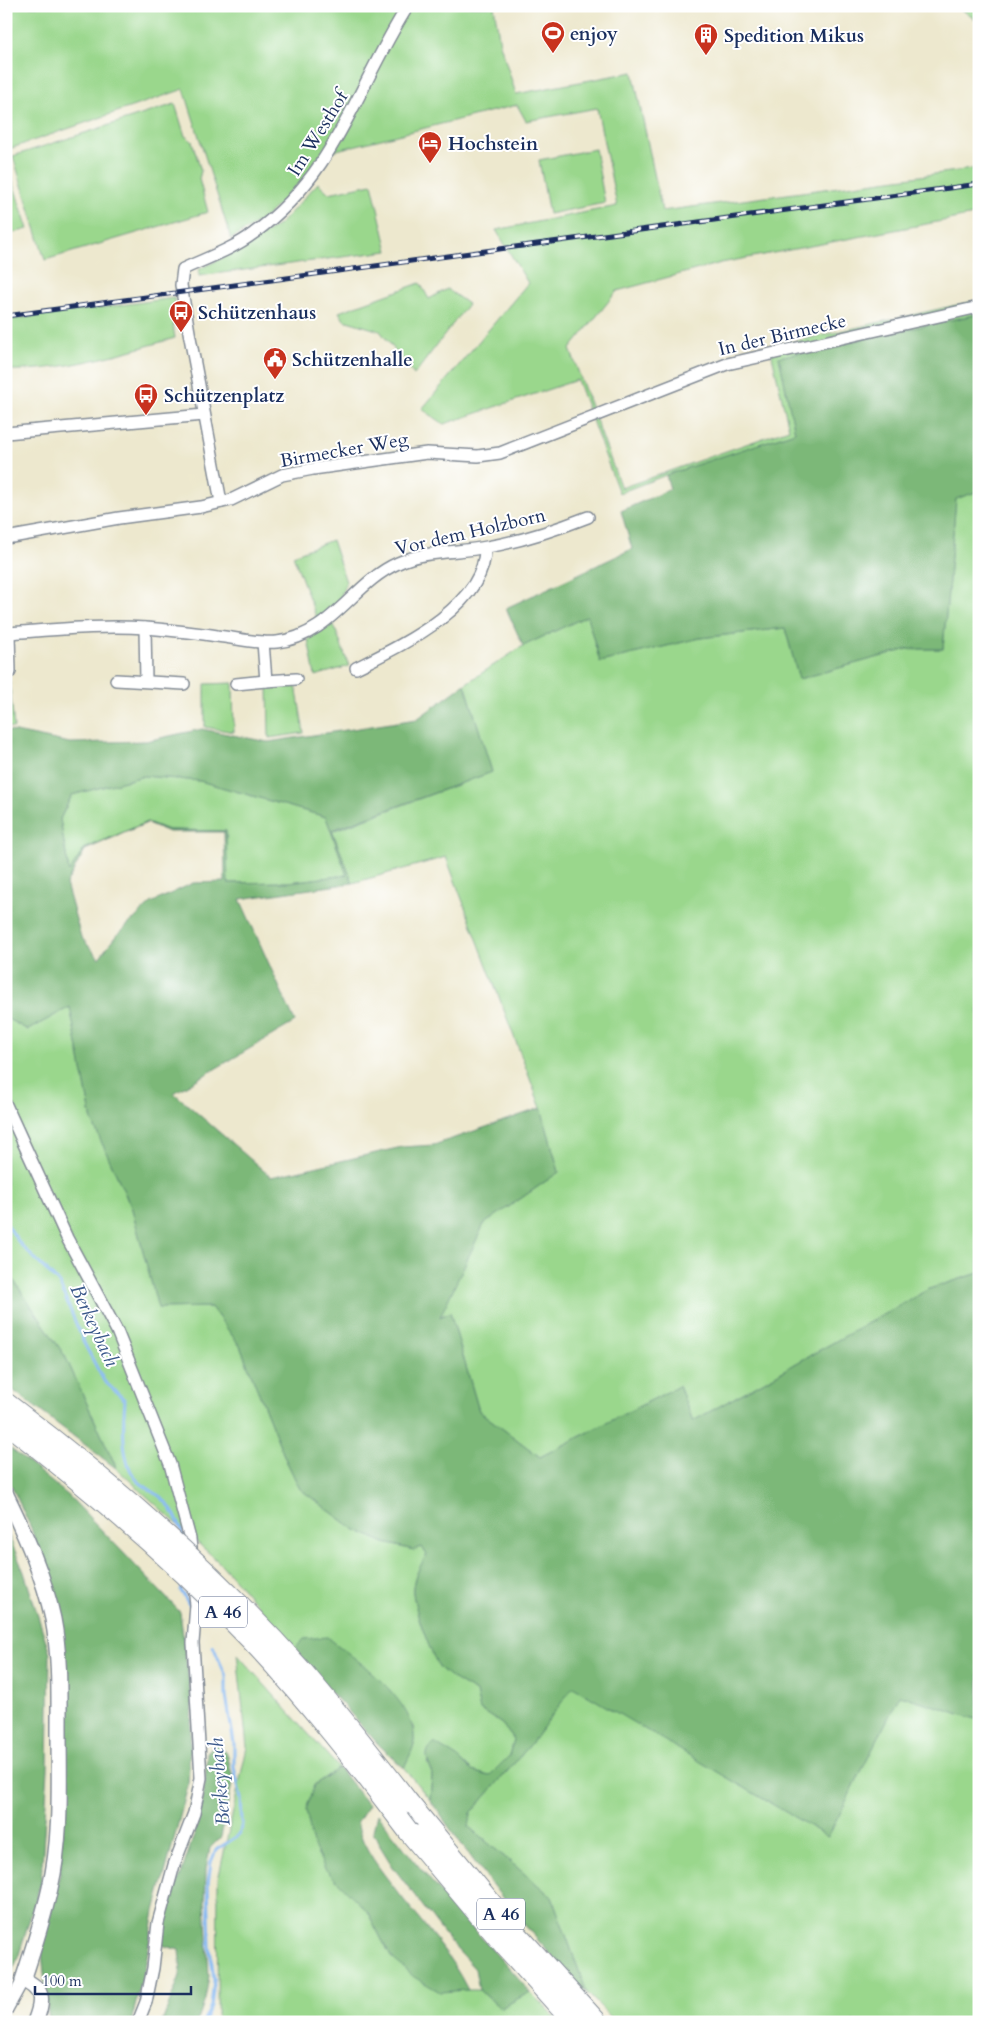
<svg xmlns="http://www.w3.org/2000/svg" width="985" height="2028" font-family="Cardo,serif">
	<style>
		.green { fill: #9ad78c; stroke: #5a8375 }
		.forest { fill: #7bb878; stroke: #4b746b; fill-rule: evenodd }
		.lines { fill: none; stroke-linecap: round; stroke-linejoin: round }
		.stream { stroke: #84b8f2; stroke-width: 3 }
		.street-casing { stroke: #848c96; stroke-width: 14 }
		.secondary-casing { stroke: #848c96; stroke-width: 18 }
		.highway-casing { stroke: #848c96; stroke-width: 22 }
		.street { stroke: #fff; stroke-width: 11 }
		.secondary { stroke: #fff; stroke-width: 15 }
		.highway { stroke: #fff; stroke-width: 20 }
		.rail-casing { stroke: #1b2f5e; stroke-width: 5 }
		.rail { stroke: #fff; stroke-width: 3; stroke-dasharray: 9; stroke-linecap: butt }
		.highway-bridge-casing { stroke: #848c96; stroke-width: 22; stroke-linecap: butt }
		.highway-bridge { stroke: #fff; stroke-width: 20 }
		.labels { text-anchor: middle; stroke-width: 4; stroke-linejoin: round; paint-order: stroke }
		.shield { fill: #fff; stroke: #5f6d8e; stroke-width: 1 }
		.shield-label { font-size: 18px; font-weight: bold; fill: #1b2f5e }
		.poi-label { font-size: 19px; font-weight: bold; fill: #1b2f5e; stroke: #fff; text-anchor: start }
		.street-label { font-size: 19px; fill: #1b2f5e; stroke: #fff }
		.water-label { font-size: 20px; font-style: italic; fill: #3a588a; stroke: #fff }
	</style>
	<rect width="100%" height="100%" fill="#fff"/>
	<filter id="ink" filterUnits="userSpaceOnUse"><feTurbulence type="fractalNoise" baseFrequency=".02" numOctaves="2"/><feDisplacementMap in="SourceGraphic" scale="10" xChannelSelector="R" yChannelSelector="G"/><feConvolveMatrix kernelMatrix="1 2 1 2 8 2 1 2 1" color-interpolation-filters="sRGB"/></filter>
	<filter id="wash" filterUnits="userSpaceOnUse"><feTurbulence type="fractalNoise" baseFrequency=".0096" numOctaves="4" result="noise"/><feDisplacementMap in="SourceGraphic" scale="20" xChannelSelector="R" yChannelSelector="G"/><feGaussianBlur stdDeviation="1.12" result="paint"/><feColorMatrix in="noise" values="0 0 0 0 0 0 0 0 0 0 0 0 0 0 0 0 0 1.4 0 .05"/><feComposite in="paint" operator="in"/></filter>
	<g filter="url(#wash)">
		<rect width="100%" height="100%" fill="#ede8ce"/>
		<!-- green -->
		<g class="green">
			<path d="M6 6H494L500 44 516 94 633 72 662 211 979 168V214L721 263 617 291 570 349 621 488 789 429 770 347 979 300V314L779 357 795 432 666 475 619 493 577 380 444 424 422 409 528 283 496 230 617 206 597 108 526 121 517 105 321 154 296 189 262 220 231 239 184 89 6 150Z"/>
			<path d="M957 6H979V22Z"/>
			<path d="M175 104 185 136 192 141 201 171 199 179 208 212 45 260 13 156Z"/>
			<path d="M595 149 605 203 549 214 539 160Z"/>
			<path d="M6 162 28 229 6 235Z"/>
			<path d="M318 183 329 193 372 184 388 251 199 276V269L235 252 280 224Z"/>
			<path d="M420 283 429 299 447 289 468 304 414 375 380 331 344 320 339 312Z"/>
			<path d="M174 298 180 324 173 325 175 338C122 353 62 372 6 370V320Z"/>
			<path d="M979 491V1273L929 1289 693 1421 679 1386 540 1457 479 1411 450 1312 439 1317 484 1224 559 1172 541 1108 446 857 353 883 332 831 492 772 465 684 523 646 587 616 600 662 700 638 785 628 799 679 908 649H943L956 498Z"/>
			<path d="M332 540 346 582 339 602 318 622 293 555Z"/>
			<path d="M333 623 349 666 315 676 308 639Z"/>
			<path d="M9 676 14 728 6 727V677Z"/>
			<path d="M233 683 234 732 205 727V684Z"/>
			<path d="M296 685 304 733 269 738 268 686Z"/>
			<path d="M144 776 200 781 326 817 347 875 289 882 227 883 226 831 168 830 147 822 84 849 69 873 60 819 72 795Z"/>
			<path d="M70 1007 92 1121 132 1209 158 1308 211 1307 240 1346 285 1458 300 1489 354 1529 385 1543 414 1550 422 1547 427 1555C421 1565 415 1575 413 1587 411 1601 431 1656 441 1668 450 1678 464 1685 476 1692L480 1710 502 1724 514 1740 509 1756 489 1776 472 1771 457 1757 427 1762 432 1774 430 1800 404 1768 414 1744 413 1725 304 1639 295 1648 222 1565 117 1469 65 1356 6 1269V1018L28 1030Z"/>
			<path d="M237 1654 339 1768 314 1785 325 1869 367 1911 391 1957 468 1990H479L501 2008 530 1992 560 2022H217L218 1880 247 1747Z"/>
			<path d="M573 1686 828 1837 900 1694 979 1720V2022H616L587 1993 552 1897 469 1827 471 1813 530 1745Z"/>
		</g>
		<!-- forest -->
		<g class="forest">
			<path d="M979 314V491L956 499 943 649H908L799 679 785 628 700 638 600 662 587 616 523 646 506 608 632 549 621 511 670 489 666 475 795 432 779 357Z"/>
			<path d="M465 684 492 772 332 830 353 883 240 899 295 1022 174 1093 271 1177 402 1147 434 1145 541 1108 559 1172 484 1224 440 1317 450 1312 479 1411 540 1457 679 1386 693 1421 929 1289 979 1273V1720L900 1695 828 1837 573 1687 530 1745 471 1813 469 1827 552 1897 587 1993C529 1935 477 1868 430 1800 430 1792 432 1784 432 1776 431 1763 420 1755 434 1743L457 1757 472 1771 489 1776 509 1756 514 1740 502 1724 480 1710 476 1692C464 1685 450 1678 440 1668 431 1656 411 1601 413 1587 415 1575 421 1564 427 1555L422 1547 414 1550 385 1543 354 1529 300 1489 285 1458 240 1346 211 1307 158 1308 132 1209 92 1121 70 1007 28 1030 6 1018V730L70 743 146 741 202 729 268 742 417 719ZM144 776 200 781 326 817 347 875 289 882 228 883 226 831 168 830 147 822 84 849 69 872 60 819 72 795ZM147 823 168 832H224L225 882 193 883 151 903 115 937 99 958 81 937 66 884 85 850Z"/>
			<path d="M6 1269 65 1356 117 1469 6 1385Z"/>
			<path d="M6 1448H10L69 1496 180 1612 192 1706 188 1786 155 1911 145 1968 131 2022H49L42 1953 60 1872 67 1745 59 1614 31 1528 6 1474Z"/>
			<path d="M6 1530 24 1572 50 1654 48 1769 41 1882 18 1958 6 1986Z"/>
			<path d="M327 1637C356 1659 418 1702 414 1743 413 1751 407 1760 404 1768L379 1745 324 1684 295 1648 304 1639Z"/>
			<path d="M216 1744 227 1753 233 1779 221 1837 210 1848 206 1869 205 1903 209 1976 205 2000 197 2022H162L181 1973 179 1950 162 1945 168 1913 197 1826 205 1783 207 1752Z"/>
			<path d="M339 1768 368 1805 357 1823C363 1849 380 1869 396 1890 421 1922 450 1953 468 1990L440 1992 414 1977 391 1957 367 1911 325 1869 313 1844 306 1810 314 1785Z"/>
			<path d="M377 1814 424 1873 530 1992 501 2008 479 1990 475 1969 451 1943 393 1867 380 1846 373 1831Z"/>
		</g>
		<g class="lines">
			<!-- stream -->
			<g class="stream">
				<path d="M6 1223 20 1244 59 1283 85 1345 104 1381 125 1400C123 1421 121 1462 136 1479 141 1485 151 1490 158 1495 173 1506 179 1523 185 1540"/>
				<path d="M182 1584 181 1591 190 1606"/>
				<path d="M203 2022 211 2006 214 1980 210 1947 208 1883 211 1862 216 1850 239 1835 242 1824 241 1799 234 1767V1743L226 1696V1676L213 1646"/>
			</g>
		</g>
	</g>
	<g filter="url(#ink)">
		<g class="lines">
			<!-- street casing -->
			<g class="street-casing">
				<g id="street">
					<path d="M6 433 204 415"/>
					<path d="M221 502 189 332 181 285 183 269C207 258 233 249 254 233 337 173 356 87 408 6"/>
					<path d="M6 538 119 518 201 507 231 500 282 475 313 469 427 453 478 456 500 453 727 364 979 307"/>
					<path d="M145 628 146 681"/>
					<path d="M6 633C53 630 99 625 146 628 169 630 193 632 217 636 236 638 257 644 277 642 331 636 353 583 398 563 426 550 458 553 487 547 522 541 555 530 588 517"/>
					<path d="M9 633 10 672"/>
					<path d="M263 642 266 681 296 679"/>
					<path d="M356 668C400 646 486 606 485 548"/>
					<path d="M116 680 184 684"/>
					<path d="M236 684 266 681"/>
					<path d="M6 1105 67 1238 117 1331 170 1464 190 1539 192 1557"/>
					<path d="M6 2011 23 1980"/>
					<path d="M138 2022 146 2002 153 1968 158 1923 174 1865 194 1813 201 1778 193 1643 196 1605 194 1585"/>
				</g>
			</g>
			<!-- secondary casing -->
			<g class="secondary-casing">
				<path id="secondary" d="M6 1495C25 1534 44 1576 53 1619 60 1655 59 1693 59 1729 59 1782 62 1837 50 1888 43 1919 33 1950 23 1980 45 1989 43 2002 35 2022"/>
			</g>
			<!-- highway casing -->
			<g class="highway-casing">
				<g id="highway">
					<path d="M409 1803 516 1933 597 2022"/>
					<path d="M409 1832 504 1945 573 2022"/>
				</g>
			</g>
			<!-- street -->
			<use href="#street" class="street"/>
			<!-- secondary -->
			<use href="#secondary" class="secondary"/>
			<!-- highway -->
			<use href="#highway" class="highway"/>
			<!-- rail casing -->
			<g class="rail-casing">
				<path id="rail" d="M6 316 979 184"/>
			</g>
			<!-- rail -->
			<use href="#rail" class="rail"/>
			<!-- highway-bridge casing -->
			<g class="highway-bridge-casing">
				<g id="highway-bridge">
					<path d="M6 1403C114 1484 215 1573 305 1674 341 1716 375 1759 409 1803"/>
					<path d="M6 1423C93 1490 174 1560 250 1639 307 1699 358 1765 409 1832"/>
				</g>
			</g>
			<!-- highway-bridge -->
			<use href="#highway-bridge" class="highway-bridge"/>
		</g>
	</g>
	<!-- icons -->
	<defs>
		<g id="stadium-pin" transform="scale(1.25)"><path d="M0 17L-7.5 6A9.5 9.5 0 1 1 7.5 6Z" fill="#c8321e" stroke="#fff"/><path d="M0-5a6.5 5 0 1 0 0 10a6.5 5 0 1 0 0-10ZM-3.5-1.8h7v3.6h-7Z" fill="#fff"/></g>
		<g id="building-pin" transform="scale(1.25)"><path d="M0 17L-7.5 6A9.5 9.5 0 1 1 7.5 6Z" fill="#c8321e" stroke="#fff"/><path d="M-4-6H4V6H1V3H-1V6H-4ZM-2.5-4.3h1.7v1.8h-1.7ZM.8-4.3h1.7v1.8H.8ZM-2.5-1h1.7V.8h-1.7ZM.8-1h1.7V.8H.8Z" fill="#fff"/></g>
		<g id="hotel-pin" transform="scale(1.25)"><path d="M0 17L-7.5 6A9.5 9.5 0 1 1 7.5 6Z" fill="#c8321e" stroke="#fff"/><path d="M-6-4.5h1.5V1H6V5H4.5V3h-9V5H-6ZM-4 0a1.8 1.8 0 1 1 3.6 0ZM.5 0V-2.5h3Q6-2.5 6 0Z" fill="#fff"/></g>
		<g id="bus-pin" transform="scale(1.25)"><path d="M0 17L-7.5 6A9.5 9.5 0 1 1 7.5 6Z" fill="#c8321e" stroke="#fff"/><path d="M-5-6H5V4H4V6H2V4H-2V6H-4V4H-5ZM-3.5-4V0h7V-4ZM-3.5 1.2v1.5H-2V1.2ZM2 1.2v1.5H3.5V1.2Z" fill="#fff"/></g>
		<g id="civic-pin" transform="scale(1.25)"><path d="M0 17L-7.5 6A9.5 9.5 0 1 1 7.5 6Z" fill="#c8321e" stroke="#fff"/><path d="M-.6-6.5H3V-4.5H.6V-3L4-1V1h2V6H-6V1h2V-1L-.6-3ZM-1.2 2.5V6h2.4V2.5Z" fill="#fff"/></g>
	</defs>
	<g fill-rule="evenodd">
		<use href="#stadium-pin" x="553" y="33"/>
		<use href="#building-pin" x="706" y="35"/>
		<use href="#hotel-pin" x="430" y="143"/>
		<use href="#bus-pin" x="181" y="312"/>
		<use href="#civic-pin" x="275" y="359"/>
		<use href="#bus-pin" x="146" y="395"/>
	</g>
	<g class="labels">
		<!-- shield labels -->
		<g class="shield">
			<rect x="199" y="1596.5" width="48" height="31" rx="4"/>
			<rect x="477" y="1898.5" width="48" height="31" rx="4"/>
		</g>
		<g class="shield-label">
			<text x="223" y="1618">A 46</text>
			<text x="501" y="1920">A 46</text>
		</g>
		<!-- poi labels -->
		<g class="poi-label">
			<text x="570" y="40">enjoy</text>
			<text x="724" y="42">Spedition Mikus</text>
			<text x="448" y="150">Hochstein</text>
			<text x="198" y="319">Schützenhaus</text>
			<text x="292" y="366">Schützenhalle</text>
			<text x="164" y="402">Schützenplatz</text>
		</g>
		<!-- street labels -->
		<g class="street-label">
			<text transform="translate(317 133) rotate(-58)" y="7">Im Westhof</text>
			<text transform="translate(782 334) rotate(-13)" y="7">In der Birmecke</text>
			<text transform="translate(344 449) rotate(-10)" y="7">Birmecker Weg</text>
			<text transform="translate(470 531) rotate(-13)" y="7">Vor dem Holzborn</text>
		</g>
		<!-- water labels -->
		<g class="water-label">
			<text transform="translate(95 1325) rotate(65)" y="7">Berkeybach</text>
			<text transform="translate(219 1782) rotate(-95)" y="7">Berkeybach</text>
		</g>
	</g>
	<!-- margin -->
	<rect width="985" height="2028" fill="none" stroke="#fff" stroke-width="25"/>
	<!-- scale -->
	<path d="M35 1986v8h156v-8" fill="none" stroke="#1b2f5e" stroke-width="2.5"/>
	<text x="42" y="1986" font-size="15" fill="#1b2f5e" stroke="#ffffff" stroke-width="4" paint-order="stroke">100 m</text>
</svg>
